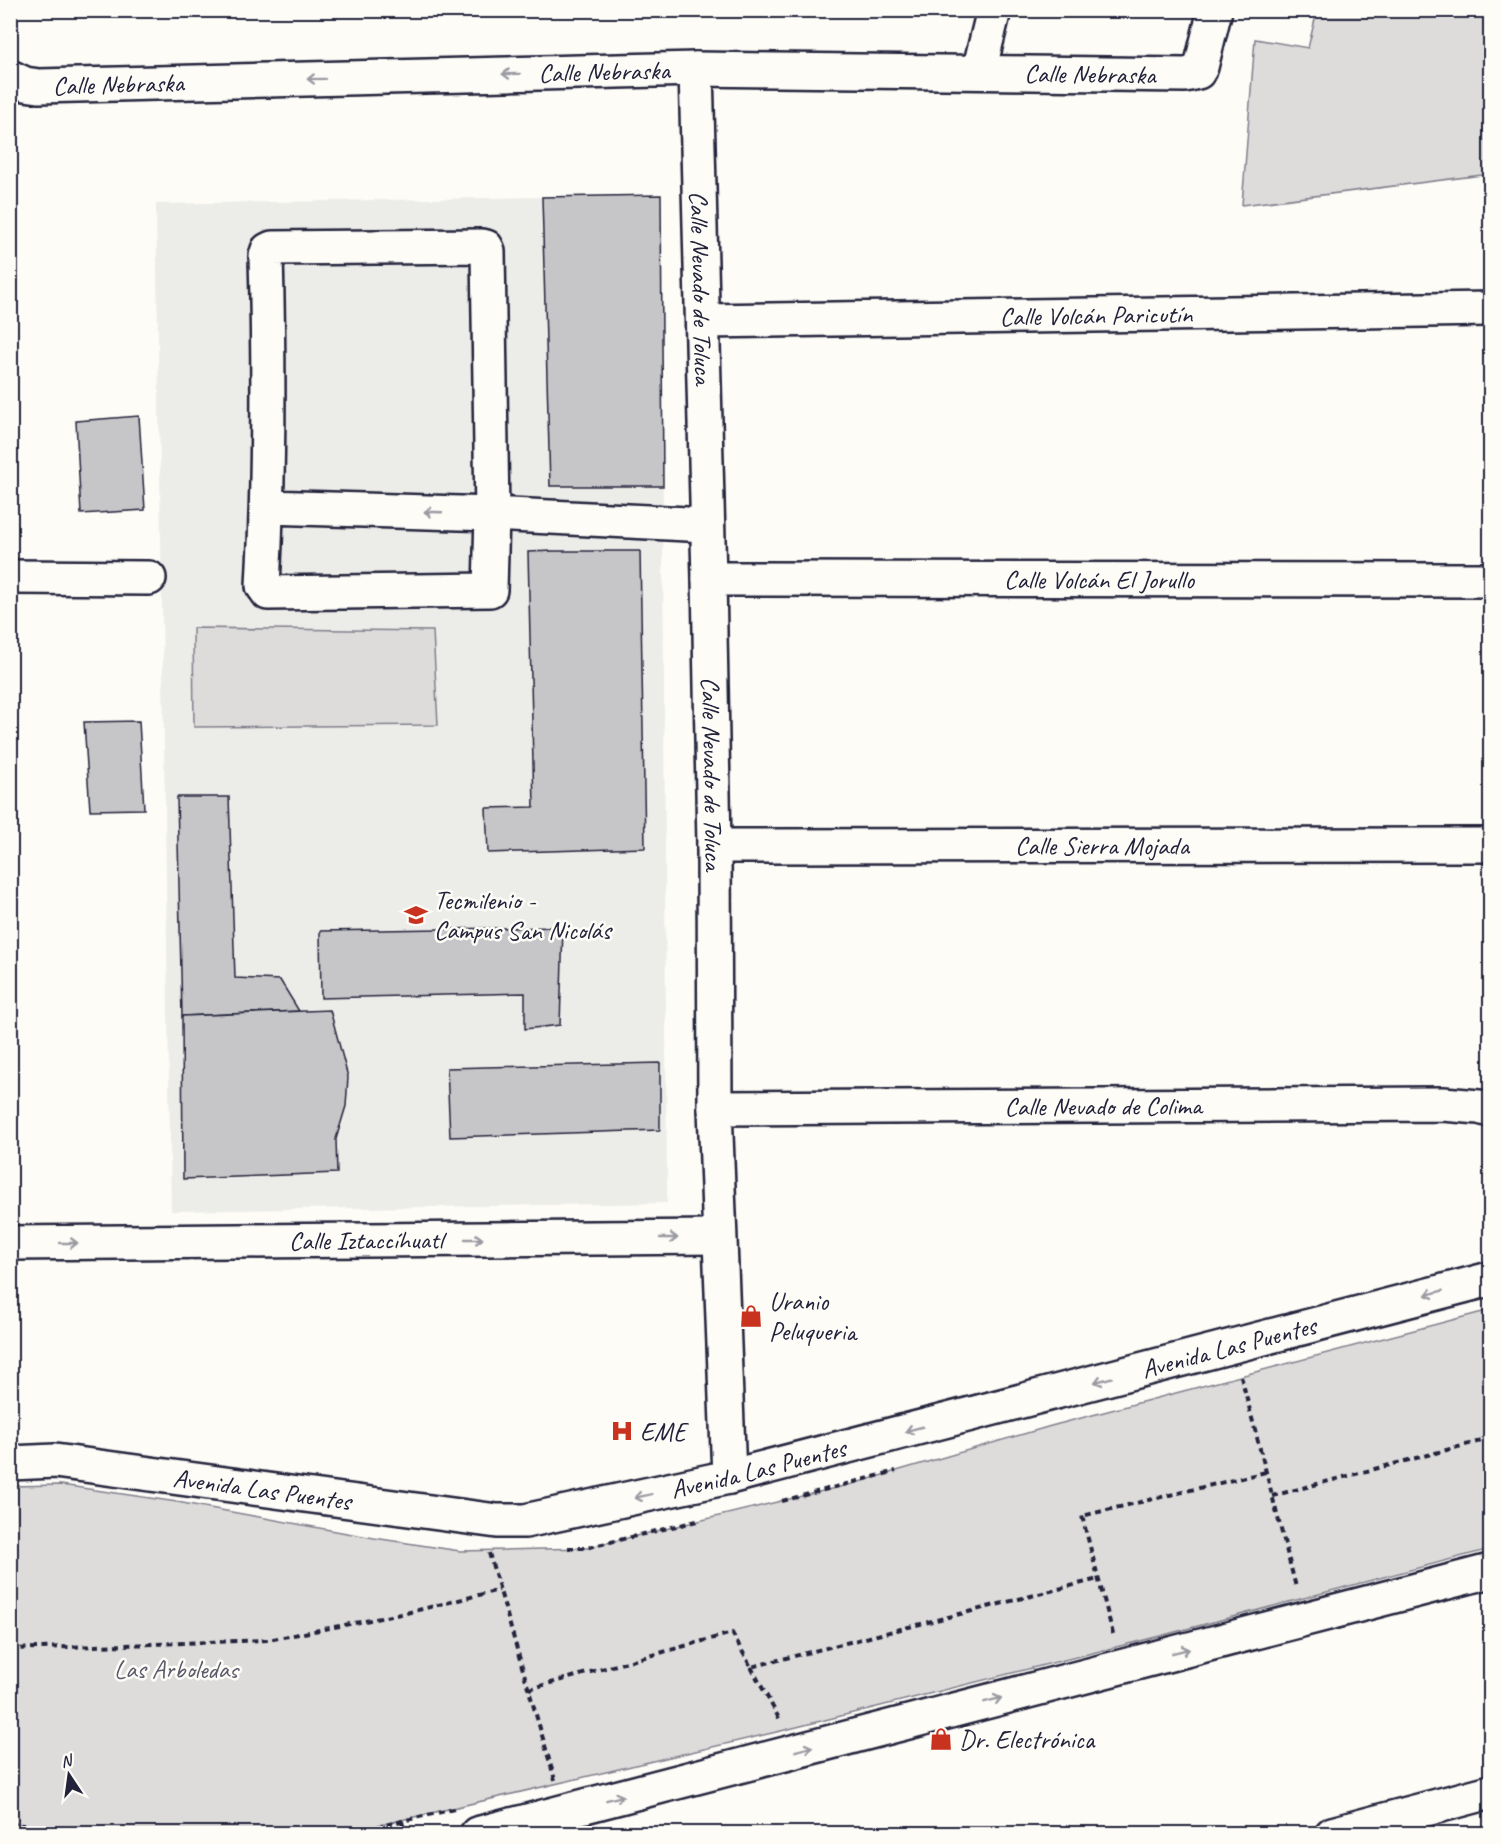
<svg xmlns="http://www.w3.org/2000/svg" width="1501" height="1844" font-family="Caveat,sans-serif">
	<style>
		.built { fill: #ecece9 }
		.green { fill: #dddcdb; stroke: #807f8b; stroke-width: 1.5 }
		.building { fill: #c6c6c8; stroke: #22223b; stroke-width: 1.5 }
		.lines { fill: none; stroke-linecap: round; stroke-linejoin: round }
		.minor-casing { stroke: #22223b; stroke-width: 38 }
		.path { stroke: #22223b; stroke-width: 4; stroke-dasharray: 6 4.5; stroke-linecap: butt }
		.minor { stroke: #fdfcf7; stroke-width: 33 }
		.oneway { stroke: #9a9aa2 }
		.labels { text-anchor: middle; stroke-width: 5; stroke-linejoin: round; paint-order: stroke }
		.street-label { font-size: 26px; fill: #22223b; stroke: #fdfcf7 }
		.poi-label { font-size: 26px; fill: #22223b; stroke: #fdfcf7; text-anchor: start }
		.park-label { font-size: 26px; fill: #5a5a6b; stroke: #fdfcf7 }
	</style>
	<rect width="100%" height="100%" fill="#fdfcf7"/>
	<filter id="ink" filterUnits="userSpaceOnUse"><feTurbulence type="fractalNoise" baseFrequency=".0167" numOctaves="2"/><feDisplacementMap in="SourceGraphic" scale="12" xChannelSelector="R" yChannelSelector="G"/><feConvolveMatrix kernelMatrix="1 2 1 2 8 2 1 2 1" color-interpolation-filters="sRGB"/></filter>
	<g filter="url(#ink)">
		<!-- built -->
		<path class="built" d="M661 195 667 1203 171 1211 156 204Z"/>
		<!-- green -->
		<g class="green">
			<path d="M1317 11H1490V174L1242 205 1255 39 1308 48Z"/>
			<path d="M193 628 433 631 438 725 194 727Z"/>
			<path d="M1490 1310V1549L1160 1636 785 1730 346 1833 81 1834 11 1823V1486L61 1485 177 1502 374 1538 460 1551 586 1548 852 1484 1051 1426Z"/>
		</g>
		<!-- building -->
		<g class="building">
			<path d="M661 195 663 486H550L542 197Z"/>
			<path d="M139 416 145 510 81 514 76 421Z"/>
			<path d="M553 551H640L645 848 488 853 486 808 534 807 528 552Z"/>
			<path d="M139 721 144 809 90 810 84 722Z"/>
			<path d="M177 797H229L235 978 280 980 299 1011 182 1016Z"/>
			<path d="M563 927 560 1025 525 1029V993L321 998 320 931Z"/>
			<path d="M330 1010 348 1077 346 1106 336 1139 337 1173 183 1179 182 1016Z"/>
			<path d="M660 1063V1130L450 1137 447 1068Z"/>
		</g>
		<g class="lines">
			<!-- minor casing -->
			<g class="minor-casing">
				<g id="minor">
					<path id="s1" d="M696 69 709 579 714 846 715 1108 729 1477"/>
					<path d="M979 71 994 10"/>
					<path id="s2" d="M10 77 25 84 39 86 696 69 1185 75 1198 72 1201 67 1215 10"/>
					<path id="s3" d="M703 321 1490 309"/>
					<path d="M267 507 492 514 490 590 268 593 263 586C269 476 269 366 266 256L268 250 272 248 482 246 486 247 488 251 492 514 707 525"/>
					<path d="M10 577 149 578"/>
					<path id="s4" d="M709 579 1490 580"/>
					<path id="s5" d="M714 846 1490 845"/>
					<path id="s6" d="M715 1108 1443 1104 1479 1107 1490 1110"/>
					<path id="s7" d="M10 1243 719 1237"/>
					<path id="s8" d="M10 1463 55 1461 497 1521H525L729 1477 1490 1279"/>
					<path d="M477 1834 1490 1571"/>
					<path d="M1332 1834 1490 1792"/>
				</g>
			</g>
			<!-- path -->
			<g class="path">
				<path d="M1241 1376 1296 1587"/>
				<path d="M1272 1496 1477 1442 1490 1435"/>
				<path d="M782 1501 896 1471"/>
				<path d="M568 1548H586L701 1520"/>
				<path d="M489 1553 555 1780"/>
				<path d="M1113 1634 1082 1516 1266 1472"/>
				<path d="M10 1649 268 1640 406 1613 499 1590"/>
				<path d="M751 1667 781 1722"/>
				<path d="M529 1689 732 1633 751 1667 1098 1579"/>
				<path d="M402 1821 405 1834"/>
				<path d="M10 1823 81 1834"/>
				<path d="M346 1834 454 1809"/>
			</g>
			<!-- minor -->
			<use href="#minor" class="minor"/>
		</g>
		<!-- one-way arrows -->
		<defs><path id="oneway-shaft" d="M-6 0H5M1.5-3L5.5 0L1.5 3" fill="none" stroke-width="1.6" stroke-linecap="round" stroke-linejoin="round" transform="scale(1.5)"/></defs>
		<g class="oneway">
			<use href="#oneway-shaft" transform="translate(511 74) rotate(179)"/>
			<use href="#oneway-shaft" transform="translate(316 79) rotate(179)"/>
			<use href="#oneway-shaft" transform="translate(433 512) rotate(-178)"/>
			<use href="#oneway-shaft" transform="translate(669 1238)"/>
			<use href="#oneway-shaft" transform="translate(474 1239)"/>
			<use href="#oneway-shaft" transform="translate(69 1243)"/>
			<use href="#oneway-shaft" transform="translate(1434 1293) rotate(165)"/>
			<use href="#oneway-shaft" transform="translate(1103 1380) rotate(165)"/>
			<use href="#oneway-shaft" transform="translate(914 1429) rotate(165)"/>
			<use href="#oneway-shaft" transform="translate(643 1496) rotate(168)"/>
			<use href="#oneway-shaft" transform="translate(1181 1651) rotate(-14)"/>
			<use href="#oneway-shaft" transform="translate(993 1700) rotate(-14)"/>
			<use href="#oneway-shaft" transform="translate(804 1749) rotate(-14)"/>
			<use href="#oneway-shaft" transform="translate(615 1798) rotate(-14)"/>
		</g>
	</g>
	<!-- icons -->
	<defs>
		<g id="university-bare" transform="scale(1.8)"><path d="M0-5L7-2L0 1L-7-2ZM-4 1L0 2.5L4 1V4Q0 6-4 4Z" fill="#c8321e" stroke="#fdfcf7" stroke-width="2.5" paint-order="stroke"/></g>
		<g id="shop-bare" transform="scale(1.8)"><path d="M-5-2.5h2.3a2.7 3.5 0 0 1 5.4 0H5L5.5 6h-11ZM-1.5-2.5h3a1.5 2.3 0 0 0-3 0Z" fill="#c8321e" stroke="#fdfcf7" stroke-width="2.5" paint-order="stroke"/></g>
		<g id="hospital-bare" transform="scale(1.8)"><path d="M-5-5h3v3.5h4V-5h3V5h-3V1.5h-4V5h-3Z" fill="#c8321e" stroke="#fdfcf7" stroke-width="2.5" paint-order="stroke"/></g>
	</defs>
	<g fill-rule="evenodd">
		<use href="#university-bare" x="416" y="915"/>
		<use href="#shop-bare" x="751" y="1316"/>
		<use href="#hospital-bare" x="622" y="1431"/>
		<use href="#shop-bare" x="941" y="1739"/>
	</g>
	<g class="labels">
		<!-- street labels -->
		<g class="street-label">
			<text dy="9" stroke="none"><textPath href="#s2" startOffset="596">Calle Nebraska</textPath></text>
			<text dy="9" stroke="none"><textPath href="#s2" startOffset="1082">Calle Nebraska</textPath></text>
			<text dy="9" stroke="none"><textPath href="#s2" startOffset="110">Calle Nebraska</textPath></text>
			<text dy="9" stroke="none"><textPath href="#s1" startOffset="219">Calle Nevado de Toluca</textPath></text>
			<text dy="9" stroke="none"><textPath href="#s3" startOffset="393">Calle Volcán Paricutín</textPath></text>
			<text dy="9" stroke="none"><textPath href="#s4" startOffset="390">Calle Volcán El Jorullo</textPath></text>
			<text dy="9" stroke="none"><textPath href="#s1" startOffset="705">Calle Nevado de Toluca</textPath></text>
			<text dy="9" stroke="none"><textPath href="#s5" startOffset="388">Calle Sierra Mojada</textPath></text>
			<text dy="9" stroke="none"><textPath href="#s6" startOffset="388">Calle Nevado de Colima</textPath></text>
			<text dy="9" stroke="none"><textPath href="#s7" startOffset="356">Calle Iztaccíhuatl</textPath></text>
			<text dy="9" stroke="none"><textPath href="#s8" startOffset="1244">Avenida Las Puentes</textPath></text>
			<text dy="9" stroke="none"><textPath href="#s8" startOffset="758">Avenida Las Puentes</textPath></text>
			<text dy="9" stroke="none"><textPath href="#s8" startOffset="254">Avenida Las Puentes</textPath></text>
		</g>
		<!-- poi labels -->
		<g class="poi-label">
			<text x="434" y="909">Tecmilenio -<tspan x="434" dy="30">Campus San Nicolás</tspan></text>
			<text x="769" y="1310">Uranio<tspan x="769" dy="30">Peluqueria</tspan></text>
			<text x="640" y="1440">EME</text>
			<text x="959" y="1748">Dr. Electrónica</text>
		</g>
		<!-- park labels -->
		<g class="park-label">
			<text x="176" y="1678">Las Arboledas</text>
		</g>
	</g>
	<!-- margin -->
	<rect width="1501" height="1844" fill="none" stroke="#fdfcf7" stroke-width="36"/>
	<rect x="18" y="18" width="1465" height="1808" fill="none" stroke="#22223b" stroke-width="2" filter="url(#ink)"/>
	<!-- north arrow -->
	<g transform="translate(69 1775) rotate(347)" stroke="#fdfcf7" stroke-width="4.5" paint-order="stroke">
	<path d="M0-4.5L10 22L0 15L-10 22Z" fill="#22223b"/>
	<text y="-9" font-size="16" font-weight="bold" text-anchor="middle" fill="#22223b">N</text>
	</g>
</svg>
